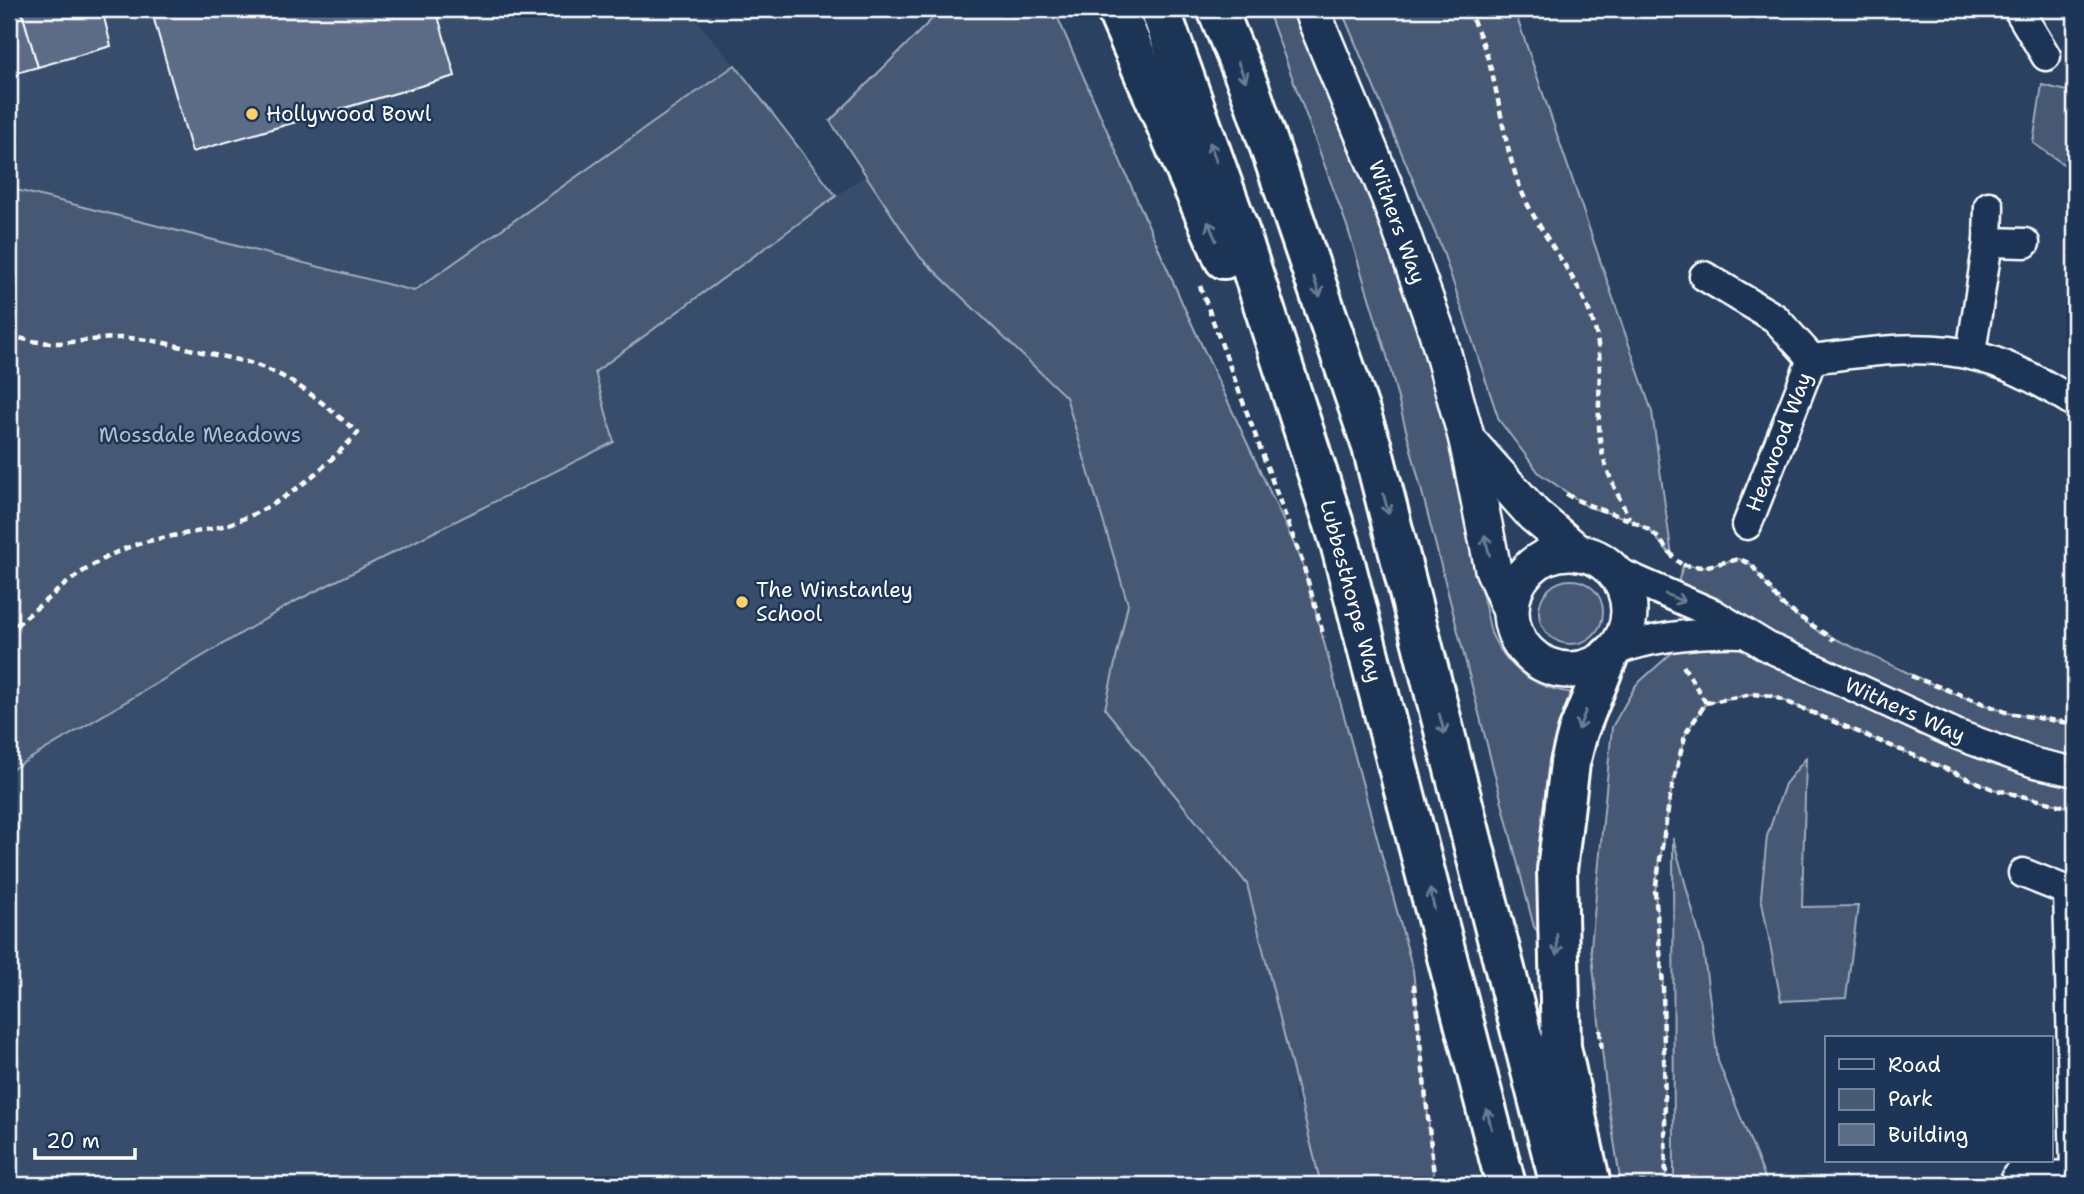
<svg xmlns="http://www.w3.org/2000/svg" width="2084" height="1194" font-family="'Shantell Sans',sans-serif">
	<style>
		.built { fill: #394e6c }
		.green { fill: #465975; stroke: #a2acba; stroke-width: 2 }
		.building { fill: #5b6c86; stroke: #fff; stroke-width: 2 }
		.lines { fill: none; stroke-linecap: round; stroke-linejoin: round }
		.minor-casing { stroke: #fff; stroke-width: 33 }
		.tertiary-casing { stroke: #fff; stroke-width: 40 }
		.trunk-casing { stroke: #fff; stroke-width: 44 }
		.path { stroke: #fff; stroke-width: 4.5; stroke-dasharray: 7 5; stroke-linecap: butt }
		.minor { stroke: #1d3557; stroke-width: 28 }
		.tertiary { stroke: #1d3557; stroke-width: 35 }
		.trunk { stroke: #1d3557; stroke-width: 38 }
		.oneway { stroke: #6c7c92 }
		.poi-dot { fill: #ffd166; stroke: #1d3557; stroke-width: 2.5 }
		.labels { text-anchor: middle; stroke-width: 5; stroke-linejoin: round; paint-order: stroke }
		.poi-label { font-size: 21px; fill: #fff; stroke: #1d3557; text-anchor: start }
		.street-label { font-size: 21px; fill: #fff; stroke: #1d3557 }
		.park-label { font-size: 21px; fill: #b5bdc8; stroke: #1d3557 }
	</style>
	<rect width="100%" height="100%" fill="#2a4161"/>
	<filter id="ink" filterUnits="userSpaceOnUse"><feTurbulence type="fractalNoise" baseFrequency=".0143" numOctaves="2"/><feDisplacementMap in="SourceGraphic" scale="14" xChannelSelector="R" yChannelSelector="G"/><feConvolveMatrix kernelMatrix="1 2 1 2 8 2 1 2 1" color-interpolation-filters="sRGB"/></filter>
	<g filter="url(#ink)">
		<!-- built -->
		<g class="built">
			<path d="M9 9H686L735 65 414 291 9 188Z"/>
			<path d="M1026 65 1285 992 1295 1100 1364 1185H9V768L224 638 614 442 594 372 954 111Z"/>
		</g>
		<!-- green -->
		<g class="green">
			<path d="M942 9H1054L1184 307 1302 561 1413 970 1435 1185H1321L1247 884 1105 709 1128 604 1066 397 920 257 830 121Z"/>
			<path d="M1267 9H1300L1426 339 1491 633C1509 671 1537 691 1579 693L1546 941 1534 927 1387 356 1347 226Z"/>
			<path d="M1341 9H1514L1652 412 1672 556 1650 531 1629 519 1588 507 1539 473 1499 420 1442 249Z"/>
			<path d="M735 65 836 196 595 372 614 442 292 603 9 771V188L414 291Z"/>
			<path d="M2042 85 2075 93V167L2069 168 2033 143Z"/>
			<path d="M1739 559 1751 564 1782 605 1818 631 1947 691 2008 713 2075 724V809L1993 789 1773 696 1752 694 1706 703 1686 733 1681 751 1670 797 1655 891 1663 985 1666 1185H1621L1607 1096 1591 947 1612 727 1636 685 1674 651 1669 636 1740 633 1674 597 1683 565 1703 567Z"/>
			<circle cx="1571" cy="612" r="32"/>
			<path d="M1806 758 1802 907 1858 906 1846 998 1781 1001 1761 897 1767 836 1785 784Z"/>
			<path d="M1673 838 1703 949 1718 1061 1768 1185H1674Z"/>
		</g>
		<!-- building -->
		<g class="building">
			<path d="M9 9H21L38 67 9 75Z"/>
			<path d="M21 9H102L111 46 38 67Z"/>
			<path d="M151 9H436L455 76 192 152Z"/>
		</g>
		<g class="lines">
			<!-- minor casing -->
			<g class="minor-casing">
				<g id="minor">
					<path d="M2018 9 2046 56"/>
					<path d="M1989 206 1988 242 2025 243"/>
					<path d="M1704 276 1775 318 1812 359"/>
					<path d="M1971 353 1988 242"/>
					<path d="M1747 525 1812 359C1926 344 1974 338 2075 403"/>
					<path d="M1613 570 1714 614 1768 647 1958 735 2035 763 2075 772"/>
					<path d="M1614 651C1656 636 1697 632 1741 633"/>
					<path d="M2023 873 2068 891 2075 890"/>
					<path d="M2068 891 2075 1171"/>
					<path d="M2016 1177 2075 1175"/>
				</g>
			</g>
			<!-- tertiary casing -->
			<g class="tertiary-casing">
				<g id="tertiary">
					<path d="M1311 9 1389 197 1437 332 1467 440 1493 569 1510 609"/>
					<path d="M1467 440 1534 515 1579 553"/>
					<circle cx="1570" cy="611" r="59"/>
				</g>
			</g>
			<!-- trunk casing -->
			<g class="trunk-casing">
				<g id="trunk">
					<path d="M1116 9 1224 259"/>
					<path d="M1160 9 1242 239 1340 543 1506 1185"/>
					<path d="M1217 9 1251 92 1372 447 1560 1185"/>
					<path d="M1591 1185 1561 1047 1557 870 1570 763 1578 732 1608 657"/>
				</g>
			</g>
			<!-- path -->
			<g class="path">
				<path d="M1466 9C1500 62 1497 129 1520 187 1539 237 1584 280 1596 333 1604 369 1596 403 1600 439 1603 468 1617 492 1629 518"/>
				<path d="M1200 286 1302 561 1324 637"/>
				<path d="M9 334C48 350 74 340 114 338 144 337 170 344 198 351 217 356 238 359 256 365 295 378 328 407 358 433 322 470 286 503 237 521 204 534 166 534 132 546 83 563 48 600 9 631"/>
				<path d="M1566 494C1592 510 1621 513 1647 529 1661 537 1668 554 1681 564"/>
				<path d="M1683 565 1703 567 1739 559 1751 564 1782 605 1834 640"/>
				<path d="M1911 676 2008 713 2075 724"/>
				<path d="M1706 703 1752 694 1773 696 1993 789 2075 809"/>
				<path d="M2071 862 2075 832"/>
				<path d="M1414 984 1435 1185"/>
				<path d="M1600 1030 1602 1053"/>
				<path d="M1639 1182 1666 1183"/>
				<path d="M1666 1185 1663 985 1655 891 1670 797 1681 751 1686 733 1706 703 1682 664"/>
			</g>
			<!-- minor -->
			<use href="#minor" class="minor"/>
			<!-- tertiary -->
			<use href="#tertiary" class="tertiary"/>
			<!-- trunk -->
			<use href="#trunk" class="trunk"/>
		</g>
		<!-- one-way arrows -->
		<defs><path id="oneway-shaft" d="M-6 0H5M1.5-3L5.5 0L1.5 3" fill="none" stroke-width="1.6" stroke-linecap="round" stroke-linejoin="round" transform="scale(1.75)"/></defs>
		<g class="oneway">
			<use href="#oneway-shaft" transform="translate(1242 72) rotate(68)"/>
			<use href="#oneway-shaft" transform="translate(1213 152) rotate(-109)"/>
			<use href="#oneway-shaft" transform="translate(1212 231) rotate(-113)"/>
			<use href="#oneway-shaft" transform="translate(1317 287) rotate(72)"/>
			<use href="#oneway-shaft" transform="translate(1386 504) rotate(76)"/>
			<use href="#oneway-shaft" transform="translate(1487 545) rotate(-104)"/>
			<use href="#oneway-shaft" transform="translate(1675 598) rotate(23)"/>
			<use href="#oneway-shaft" transform="translate(1582 720) rotate(111)"/>
			<use href="#oneway-shaft" transform="translate(1442 724) rotate(75)"/>
			<use href="#oneway-shaft" transform="translate(1432 899) rotate(-104)"/>
			<use href="#oneway-shaft" transform="translate(1557 945) rotate(89)"/>
			<use href="#oneway-shaft" transform="translate(1489 1119) rotate(-104)"/>
		</g>
	</g>
	<!-- markers -->
	<g class="poi-dot">
		<circle cx="252" cy="114" r="7"/>
		<circle cx="742" cy="602" r="7"/>
	</g>
	<g class="labels">
		<!-- poi labels -->
		<g class="poi-label">
			<text x="266" y="121">Hollywood Bowl</text>
			<text x="756" y="597">The Winstanley<tspan x="756" dy="24">School</tspan></text>
		</g>
		<!-- street labels -->
		<g class="street-label">
			<text transform="translate(1397 222) rotate(70)" y="7">Withers Way</text>
			<text transform="translate(1779 442) rotate(-69)" y="7">Heawood Way</text>
			<text transform="translate(1351 591) rotate(75)" y="7">Lubbesthorpe Way</text>
			<text transform="translate(1905 710) rotate(24)" y="7">Withers Way</text>
		</g>
		<!-- park labels -->
		<g class="park-label">
			<text x="200" y="442">Mossdale Meadows</text>
		</g>
	</g>
	<!-- margin -->
	<rect width="2084" height="1194" fill="none" stroke="#1d3557" stroke-width="35"/>
	<rect x="18" y="18" width="2049" height="1159" fill="none" stroke="#fff" stroke-width="2.5" filter="url(#ink)"/>
	<!-- legend -->
	<rect x="1825" y="1036" width="228" height="126" fill="#1d3557" stroke="#77869a" stroke-width="2"/>
	<rect x="1839" y="1059" width="35" height="10" fill="#1d3557" stroke="#77869a" stroke-width="2"/>
	<text x="1888" y="1072" font-size="21" fill="#ffffff">Road</text>
	<rect x="1839" y="1089" width="35" height="21" fill="#465975" stroke="#77869a" stroke-width="2"/>
	<text x="1888" y="1106" font-size="21" fill="#ffffff">Park</text>
	<rect x="1839" y="1124" width="35" height="21" fill="#5b6c86" stroke="#77869a" stroke-width="2"/>
	<text x="1888" y="1142" font-size="21" fill="#ffffff">Building</text>
	<!-- scale -->
	<path d="M35 1148v10h100v-10" fill="none" stroke="#ffffff" stroke-width="3.5"/>
	<text x="46" y="1148" font-size="21" fill="#ffffff" stroke="#1d3557" stroke-width="5" paint-order="stroke">20 m</text>
</svg>
